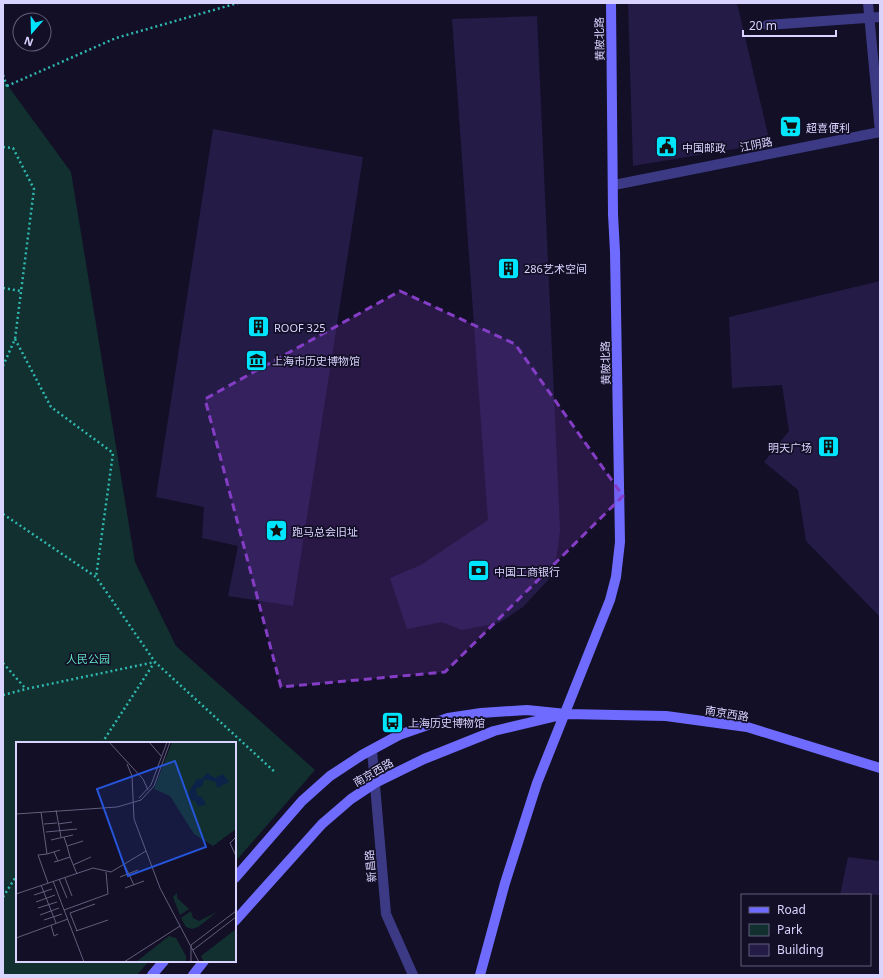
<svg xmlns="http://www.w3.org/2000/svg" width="883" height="978" viewBox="0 0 883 978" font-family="'Noto Sans','Noto Sans SC',sans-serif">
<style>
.green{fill:#12302f}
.building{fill:#241b47}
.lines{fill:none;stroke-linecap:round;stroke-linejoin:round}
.path{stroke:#2fb8b0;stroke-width:2.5;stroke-dasharray:2 3;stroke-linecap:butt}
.lane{stroke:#3d3a85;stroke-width:10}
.street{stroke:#3d3a85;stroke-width:10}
.secondary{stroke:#6f6bff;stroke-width:10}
.marked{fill:#843dc5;fill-opacity:0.2;stroke:#843dc5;stroke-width:3;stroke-dasharray:8 5;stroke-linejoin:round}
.labels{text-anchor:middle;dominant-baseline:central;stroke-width:3.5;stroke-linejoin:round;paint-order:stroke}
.street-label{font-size:11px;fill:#d9d4ff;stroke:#130f26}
.poi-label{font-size:11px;fill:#d9d4ff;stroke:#130f26;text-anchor:start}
.park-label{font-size:11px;fill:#5fe0c0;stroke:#130f26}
.inset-road{fill:none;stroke:#625e7d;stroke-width:1}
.view{fill:#2655da;fill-opacity:0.15;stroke:#2655da;stroke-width:2}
.inset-edge{fill:none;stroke:#d9d4ff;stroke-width:2}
</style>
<rect width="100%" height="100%" fill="#130f26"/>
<path class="green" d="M 3,79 L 71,172 L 135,562 L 176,646 L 315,770 L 235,862 L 235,743 L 17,743 L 17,961 L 149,961 L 137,975 L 3,975 Z"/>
<path class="building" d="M 628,3 L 737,3 L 770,143 L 633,166 Z
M 537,16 L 560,530 L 557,554 L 550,578 L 523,607 L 499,623 L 462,630 L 442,622 L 407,629 L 390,578 L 421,565 L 488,520 L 452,19 Z
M 213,129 L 363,157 L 293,606 L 228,596 L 238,546 L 202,538 L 204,507 L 156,497 Z
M 880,281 L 880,617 L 806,541 L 798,490 L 764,462 L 789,431 L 782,385 L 732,388 L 729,317 Z
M 848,857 L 880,861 L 880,895 L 840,895 Z"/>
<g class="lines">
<path class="path" d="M 3,75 L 8,89
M 7,86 L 116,38 L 238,3
M 3,147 L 13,148 L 34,189 L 15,339 L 3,366
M 3,288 L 21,291
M 15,339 L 51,407 L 113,453 L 96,577
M 3,514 L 96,577 L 155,662 L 276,773
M 3,663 L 26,689
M 3,695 L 26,689 L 155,662
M 102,743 L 154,663
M 3,897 L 17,875"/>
<path class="lane" d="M 868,3 L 880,132
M 767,25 L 880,17
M 372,750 L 386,914 L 413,975"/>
<path class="street" d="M 614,185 L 880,132"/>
<path class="secondary" d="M 235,878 L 302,801 L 330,776 L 362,755 L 399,735 L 448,718 L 481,713 L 527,710 L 566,714 L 666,716 L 747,727 L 880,768
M 235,921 L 322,824 L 351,799 L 375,783 L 424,759 L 494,731 L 557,716
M 152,975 L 164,961
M 193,975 L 204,961
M 480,975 L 505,883 L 537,783 L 610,600 L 616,577 L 620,542 L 615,252 L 613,214 L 611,3"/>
</g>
<path class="marked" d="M 400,291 L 515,344 L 623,496 L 445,672 L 281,687 L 205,399 Z"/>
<defs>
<symbol id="supermarket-square" viewBox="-11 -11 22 22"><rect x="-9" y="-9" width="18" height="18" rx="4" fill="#00e5ff" stroke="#130f26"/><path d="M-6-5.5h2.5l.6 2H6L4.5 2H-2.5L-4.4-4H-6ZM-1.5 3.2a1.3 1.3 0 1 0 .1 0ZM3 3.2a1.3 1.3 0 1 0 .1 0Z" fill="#111"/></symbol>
<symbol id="civic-square" viewBox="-11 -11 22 22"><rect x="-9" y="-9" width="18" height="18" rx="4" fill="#00e5ff" stroke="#130f26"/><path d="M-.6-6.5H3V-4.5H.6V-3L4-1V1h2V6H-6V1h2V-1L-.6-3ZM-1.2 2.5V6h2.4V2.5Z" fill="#111"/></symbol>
<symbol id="building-square" viewBox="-11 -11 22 22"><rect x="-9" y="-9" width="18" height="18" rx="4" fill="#00e5ff" stroke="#130f26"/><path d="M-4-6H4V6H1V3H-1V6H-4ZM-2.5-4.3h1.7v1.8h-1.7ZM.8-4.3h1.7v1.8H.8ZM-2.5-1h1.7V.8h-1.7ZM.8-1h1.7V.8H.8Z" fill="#111"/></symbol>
<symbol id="museum-square" viewBox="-11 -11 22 22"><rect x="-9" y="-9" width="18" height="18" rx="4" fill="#00e5ff" stroke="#130f26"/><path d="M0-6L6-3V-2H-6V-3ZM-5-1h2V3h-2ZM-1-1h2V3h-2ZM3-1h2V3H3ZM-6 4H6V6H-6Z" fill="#111"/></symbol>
<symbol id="sight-square" viewBox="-11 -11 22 22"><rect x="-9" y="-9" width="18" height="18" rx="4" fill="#00e5ff" stroke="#130f26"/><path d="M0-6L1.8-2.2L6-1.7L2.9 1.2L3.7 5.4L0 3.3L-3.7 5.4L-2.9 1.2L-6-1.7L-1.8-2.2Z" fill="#111"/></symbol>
<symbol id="bank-square" viewBox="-11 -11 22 22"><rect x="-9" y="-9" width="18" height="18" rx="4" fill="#00e5ff" stroke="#130f26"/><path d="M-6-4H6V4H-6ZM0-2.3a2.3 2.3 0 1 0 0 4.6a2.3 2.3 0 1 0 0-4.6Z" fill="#111"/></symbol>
<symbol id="bus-square" viewBox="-11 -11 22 22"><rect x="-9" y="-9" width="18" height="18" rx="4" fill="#00e5ff" stroke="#130f26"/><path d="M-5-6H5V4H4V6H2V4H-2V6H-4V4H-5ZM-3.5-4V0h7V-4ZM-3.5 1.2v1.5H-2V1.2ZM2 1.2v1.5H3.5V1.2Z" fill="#111"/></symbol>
</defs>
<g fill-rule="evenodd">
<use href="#supermarket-square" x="778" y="114" width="25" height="25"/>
<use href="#civic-square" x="654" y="134" width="25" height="25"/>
<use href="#building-square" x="496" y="256" width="25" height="25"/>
<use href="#building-square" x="246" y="314" width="25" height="25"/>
<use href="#museum-square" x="244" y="348" width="25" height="25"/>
<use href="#building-square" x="816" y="434" width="25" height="25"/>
<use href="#sight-square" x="264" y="518" width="25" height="25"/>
<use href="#bank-square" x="466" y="558" width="25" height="25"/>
<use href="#bus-square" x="380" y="710" width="25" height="25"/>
</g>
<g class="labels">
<g class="street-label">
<text transform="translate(599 39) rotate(-91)">黄陂北路</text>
<text transform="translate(756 144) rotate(-11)">江阴路</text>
<text transform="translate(605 363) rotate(-91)">黄陂北路</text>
<text transform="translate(727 713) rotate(9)">南京西路</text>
<text transform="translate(373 772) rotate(-30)">南京西路</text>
<text transform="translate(370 866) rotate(-95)">新昌路</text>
</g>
<g class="poi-label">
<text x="806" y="127">超喜便利</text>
<text x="682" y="147">中国邮政</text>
<text x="524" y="268">286艺术空间</text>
<text x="274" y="327">ROOF 325</text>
<text x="272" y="360">上海市历史博物馆</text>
<text x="812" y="447" text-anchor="end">明天广场</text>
<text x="292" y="531">跑马总会旧址</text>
<text x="494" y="571">中国工商银行</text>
<text x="408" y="722">上海历史博物馆</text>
</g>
<g class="park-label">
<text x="88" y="658">人民公园</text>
</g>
</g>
<g transform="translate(16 742)">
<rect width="220" height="220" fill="#130f26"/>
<path d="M 156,0 L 220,0 L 220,87 L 197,104 L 178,92 L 154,54 L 138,47 ZM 161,151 L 161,156 L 173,167 L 164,173 L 157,155 ZM 175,169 L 177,176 L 183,179 L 201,170 L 182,185 L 176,187 L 170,185 L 165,176 ZM 220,187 L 220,220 L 188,220 L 185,214 ZM 153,194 L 160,196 L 170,214 L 170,220 L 120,220 Z" fill="#12302f"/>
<path d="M 191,31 L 199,36 L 207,32 L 213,40 L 201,46 L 200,40 L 188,37 L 187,43 L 180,47 L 181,54 L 185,54 L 190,62 L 182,65 L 179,59 L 175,58 L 172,51 L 181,37 L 186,37 Z" fill="#0c2248"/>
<path class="inset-road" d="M 93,0 L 127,37 L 132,48M 133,0 L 145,14M 111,22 L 116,34 L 118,77 L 144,146 L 183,220M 123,56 L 135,43 L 151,0M 40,68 L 45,95M 25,70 L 31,112 L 22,113 L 32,141M 0,72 L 101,65 L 125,58 L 138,44 L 154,0M 28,82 L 41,81M 42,82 L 56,80M 30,90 L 61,87M 48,95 L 51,104 L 67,99M 220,95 L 214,101 L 220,114M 35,98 L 57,93M 38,110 L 42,119 L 38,120M 31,112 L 44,108M 54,115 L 61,132M 42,119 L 54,115 L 51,104M 108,122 L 118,143M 57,123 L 75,115M 104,135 L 122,128M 49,136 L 56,154M 43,137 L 51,156M 37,139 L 68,220M 25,143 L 40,181M 109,146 L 128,139M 0,152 L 77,126 L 95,130 L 130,109M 18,153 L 36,147M 20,160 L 39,153M 22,166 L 41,160M 48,168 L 92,152 L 90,130M 24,173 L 43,166M 28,178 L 46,172M 35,183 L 38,194 L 42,192M 60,189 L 92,178M 61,189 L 54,171 L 79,162M 0,196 L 52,177M 175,203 L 220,169M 175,203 L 175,220M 177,208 L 220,175M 108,220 L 164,184"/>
<path class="view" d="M 159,19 L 190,105 L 112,134 L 81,47 Z"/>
<rect width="220" height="220" class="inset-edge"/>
</g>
<rect width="883" height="978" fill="none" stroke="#d9d4ff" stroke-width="8"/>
<rect x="741" y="894" width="130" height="72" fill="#130f26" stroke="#625e7d"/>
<rect x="749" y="907" width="20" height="6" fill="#6f6bff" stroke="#625e7d"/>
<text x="777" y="914" font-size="12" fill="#d9d4ff">Road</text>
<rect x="749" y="924" width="20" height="12" fill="#12302f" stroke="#625e7d"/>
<text x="777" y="934" font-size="12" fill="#d9d4ff">Park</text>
<rect x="749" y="944" width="20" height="12" fill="#241b47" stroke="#625e7d"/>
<text x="777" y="954" font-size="12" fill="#d9d4ff">Building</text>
<g transform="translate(32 32) rotate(200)"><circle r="19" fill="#130f26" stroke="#625e7d"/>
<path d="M0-3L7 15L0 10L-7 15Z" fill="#00e5ff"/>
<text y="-6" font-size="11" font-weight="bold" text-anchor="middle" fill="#d9d4ff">N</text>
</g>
<path d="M743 30v6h93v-6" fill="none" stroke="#d9d4ff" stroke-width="2"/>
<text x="749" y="30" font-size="12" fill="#d9d4ff" stroke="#130f26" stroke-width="3" paint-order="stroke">20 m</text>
</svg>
